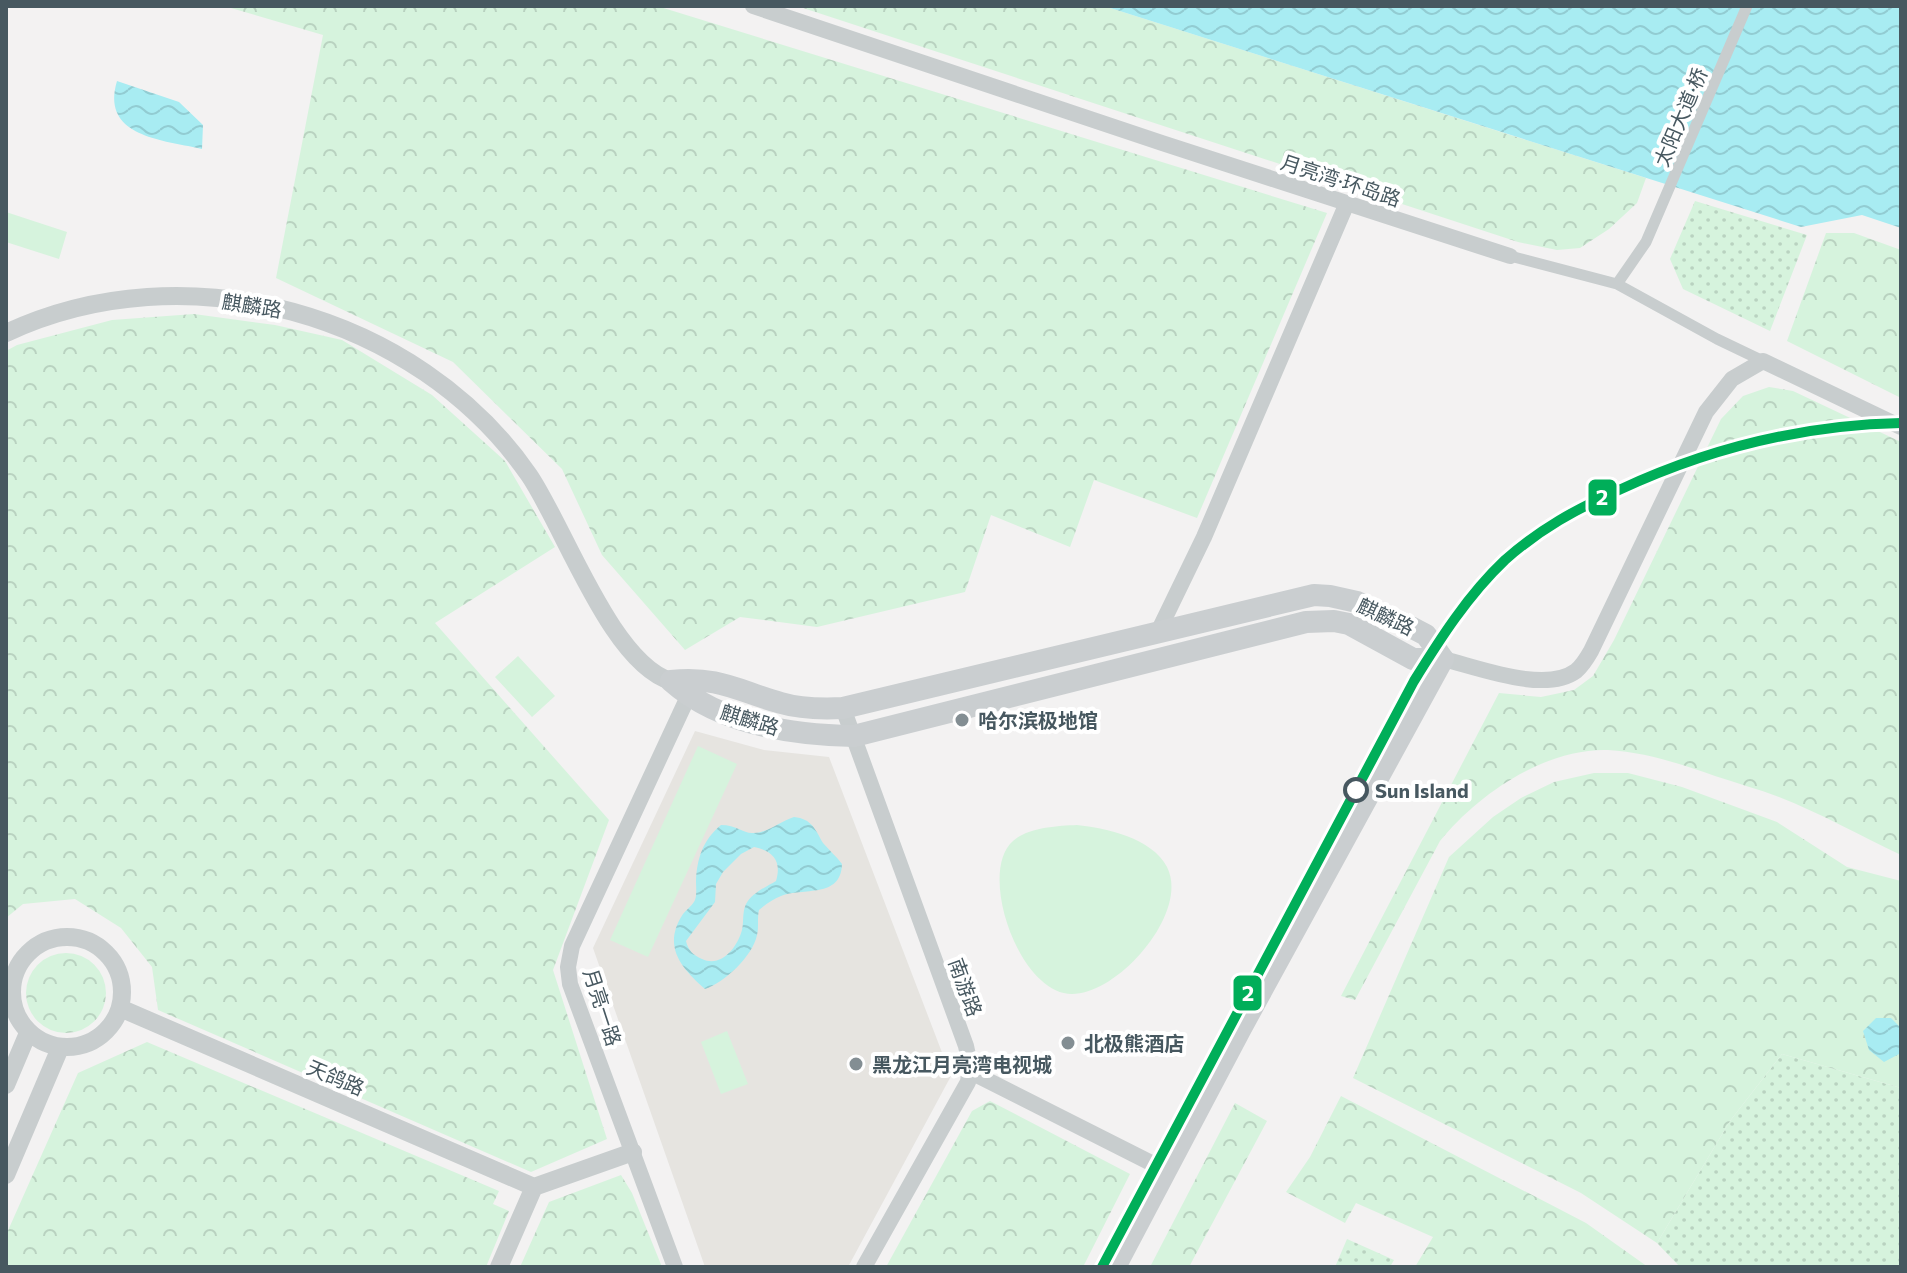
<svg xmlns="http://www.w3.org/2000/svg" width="1907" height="1273" viewBox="0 0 1907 1273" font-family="Commissioner,'Noto Sans SC',sans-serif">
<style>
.commercial{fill:#e6e4e0}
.grass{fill:url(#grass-dots)}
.forest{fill:url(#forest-crowns)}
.park{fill:#d6f3dd}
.water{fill:url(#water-waves);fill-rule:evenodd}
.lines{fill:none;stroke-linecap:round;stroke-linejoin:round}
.pedestrian{stroke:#c8cdce;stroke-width:11}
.minor{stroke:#c8cdce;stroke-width:16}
.tertiary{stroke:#c8cdce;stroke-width:18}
.secondary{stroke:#caced0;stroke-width:22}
.metro-1-casing{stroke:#fff;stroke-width:16}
.metro-1{stroke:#00ae59;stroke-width:10}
.poi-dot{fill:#838e93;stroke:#fff;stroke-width:3}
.stop-dot{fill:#fff;stroke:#475860;stroke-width:4}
.labels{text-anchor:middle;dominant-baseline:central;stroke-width:8;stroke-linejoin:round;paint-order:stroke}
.street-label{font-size:20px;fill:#475860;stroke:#fff}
.poi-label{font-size:20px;font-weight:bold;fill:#475860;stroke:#fff;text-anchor:start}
.stop-label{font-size:20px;font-weight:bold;fill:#475860;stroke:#fff;text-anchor:start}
.line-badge{stroke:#fff;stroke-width:3}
.badge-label{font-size:22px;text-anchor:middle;font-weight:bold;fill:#fff}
</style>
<defs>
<pattern id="grass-dots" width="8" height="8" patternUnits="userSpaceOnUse" patternTransform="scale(2)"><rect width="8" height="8" fill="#d6f3dd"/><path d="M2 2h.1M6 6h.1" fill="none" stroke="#b9d2c0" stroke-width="1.8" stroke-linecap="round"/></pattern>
<pattern id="forest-crowns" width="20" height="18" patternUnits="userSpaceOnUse" patternTransform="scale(2)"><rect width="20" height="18" fill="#d6f3dd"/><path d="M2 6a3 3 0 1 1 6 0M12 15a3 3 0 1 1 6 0" fill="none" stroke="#b9d2c0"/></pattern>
<pattern id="water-waves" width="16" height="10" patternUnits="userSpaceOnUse" patternTransform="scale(2)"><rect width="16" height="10" fill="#a8ecf2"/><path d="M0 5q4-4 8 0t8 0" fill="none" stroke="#92ccd2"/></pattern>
</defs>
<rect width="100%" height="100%" fill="#f3f2f2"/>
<path class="commercial" d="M 695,731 L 764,750 L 829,757 L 951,1076 L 848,1267 L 705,1267 L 593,948 Z"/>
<path class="grass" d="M 1695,201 L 1807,235 L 1770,331 L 1683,289 L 1670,259 Z
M 1782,1054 L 1901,1088 L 1901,1267 L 1680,1267 L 1657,1243 L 1730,1121 Z
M 1347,1239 L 1394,1260 L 1390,1267 L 1335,1267 Z"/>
<path class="forest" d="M 224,6 L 657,6 L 1327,213 L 1197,518 L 1094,480 L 1070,547 L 991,515 L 965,592 L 817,627 L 740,617 L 685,650 L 602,555 L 562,469 L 453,362 L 276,278 L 323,35 Z
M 797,6 L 1104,6 L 1646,178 L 1637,203 L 1609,229 L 1580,248 L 1557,250 L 1518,242 Z
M 1826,233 L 1854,233 L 1901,250 L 1901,398 L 1787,341 Z
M 194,314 L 275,325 L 342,340 L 432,395 L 505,461 L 555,547 L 435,623 L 609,820 L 553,970 L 607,1139 L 531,1172 L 158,1010 L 152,967 L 121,928 L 75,899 L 23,904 L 6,918 L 6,351 L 17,345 L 112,320 Z
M 1769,387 L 1793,391 L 1901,442 L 1901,855 C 1861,836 1820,813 1779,797 C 1758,789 1736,783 1715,776 C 1681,764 1645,752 1608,750 C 1545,748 1478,794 1440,841 L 1355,1000 L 1341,996 L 1499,693 L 1541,697 L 1574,690 L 1593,676 L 1614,640 L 1721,419 L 1743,396 Z
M 1594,773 L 1628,773 L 1682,787 L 1777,822 L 1847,867 L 1901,881 L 1901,1088 L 1782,1054 L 1730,1121 L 1657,1243 L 1581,1193 L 1353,1078 L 1449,857 L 1493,817 L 1521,798 L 1554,782 Z
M26 993a40 40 0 1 1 80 0a40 40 0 1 1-80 0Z
M 147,1042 L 499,1191 L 493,1204 L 509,1211 L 486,1267 L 6,1267 L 6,1235 L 78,1073 Z
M 1341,1096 L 1586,1223 L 1648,1267 L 1415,1267 L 1433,1237 L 1356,1203 L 1345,1223 L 1286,1192 L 1310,1157 Z
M 990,1101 L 1130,1174 L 1083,1267 L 886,1267 L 972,1111 Z
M 1235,1103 L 1267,1121 L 1189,1267 L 1150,1267 Z
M 621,1175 L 632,1193 L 662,1267 L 520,1267 L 549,1202 Z"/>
<path class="park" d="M 6,212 L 67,232 L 59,259 L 6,242 Z
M 518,656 L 555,696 L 532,717 L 495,677 Z
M 698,746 L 737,764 L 648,957 L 610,940 Z
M 1077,825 C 1106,828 1152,838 1167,867 C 1190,912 1119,994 1072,994 C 1019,994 977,872 1013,841 C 1029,827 1057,826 1077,825 Z
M 727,1031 L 748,1084 L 721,1094 L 701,1042 Z"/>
<path class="water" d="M 1104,6 L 1901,6 L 1901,228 L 1862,215 L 1801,227 Z
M 117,81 L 179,102 L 203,125 L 202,149 C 163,140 100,137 117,81 Z
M 794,817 C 812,819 815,829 823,843 C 829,850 836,856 842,864 C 841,899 803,887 781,896 C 773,899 766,904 759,910 C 757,918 759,927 757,935 C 753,956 724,983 705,989 C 681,968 662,946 683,914 C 687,909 693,905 695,900 C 697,895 696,886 696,881 C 697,858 703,840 721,825 C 736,825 743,833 752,833 C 767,834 780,821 794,817 ZM 754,847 C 773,851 782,861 776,881 C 766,887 752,893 746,904 C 742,913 744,921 742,930 C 737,948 721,968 702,959 C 693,955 688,950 686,941 L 715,902 L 716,884 L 723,872 L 741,854 Z
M 1876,1018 L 1891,1018 L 1901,1028 L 1901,1053 L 1884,1062 L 1869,1050 L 1863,1031 Z"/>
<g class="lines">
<path class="pedestrian" d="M 1510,256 L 1617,284 L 1717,339 L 1763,361
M 1617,284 L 1646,242 L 1747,6"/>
<path class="minor" d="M 753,6 L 1162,143 L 1510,256
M 1157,634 L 1204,537 L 1347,203
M 1443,659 C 1477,667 1545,694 1576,671 C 1582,666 1587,658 1591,651 L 1706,412 L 1732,379 L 1763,361 L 1901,427
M 843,708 L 966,1046 L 970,1065 L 968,1082 L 864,1267
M 969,1071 L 1165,1170
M 675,1267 L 570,984 L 568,967 L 572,946 L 693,686"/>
<path class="tertiary" d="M 6,333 C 185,249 417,313 529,475 C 564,526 611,663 671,681
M12 992a55 55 0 1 1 110 0a55 55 0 1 1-110 0Z
M 120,1008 L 534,1187
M 6,1085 L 28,1033
M 6,1175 L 60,1048
M 499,1267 L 534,1187 L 633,1152"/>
<path class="secondary" d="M 671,681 C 719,676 738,691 781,703 C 801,709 822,709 843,708 L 1314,595 L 1330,596 L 1357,602 L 1405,624 L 1426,635 L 1443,659
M 671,681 C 719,724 792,735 854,736 L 1306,622 L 1334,621 L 1349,624 L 1413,659 L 1443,659
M 1115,1267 L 1240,1030 L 1443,659"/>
<defs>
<path id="metro-1" d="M 1102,1267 L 1414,681 C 1440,639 1468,595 1505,560 C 1540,529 1576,509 1619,490 C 1709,448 1801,425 1901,423"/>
</defs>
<use href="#metro-1" class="metro-1-casing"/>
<use href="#metro-1" class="metro-1"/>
</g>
<g class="poi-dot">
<circle cx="962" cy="720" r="8"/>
<circle cx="1068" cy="1043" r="8"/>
<circle cx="856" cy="1064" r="8"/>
</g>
<circle class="stop-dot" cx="1356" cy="790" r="11"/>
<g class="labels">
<g class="street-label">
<text transform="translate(1680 117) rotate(-67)">太阳大道·桥</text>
<text transform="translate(1341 180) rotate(18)">月亮湾·环岛路</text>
<text transform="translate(252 305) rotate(9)">麒麟路</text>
<text transform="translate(1386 616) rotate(25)">麒麟路</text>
<text transform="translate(750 719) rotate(17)">麒麟路</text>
<text transform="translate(966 987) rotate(70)">南游路</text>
<text transform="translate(603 1007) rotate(72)">月亮一路</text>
<text transform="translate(336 1077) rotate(23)">天鸽路</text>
</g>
<g class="poi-label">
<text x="978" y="720">哈尔滨极地馆</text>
<text x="1084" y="1043">北极熊酒店</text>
<text x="872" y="1064">黑龙江月亮湾电视城</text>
</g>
<g class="stop-label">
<text x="1375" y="790">Sun Island</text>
</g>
</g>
<g class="line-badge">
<rect x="1587" y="478" width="31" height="39" rx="8" fill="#00ae59"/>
<rect x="1232" y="974" width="31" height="38" rx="8" fill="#00ae59"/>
</g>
<g class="badge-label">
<text x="1602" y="505">2</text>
<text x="1248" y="1001">2</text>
</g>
<rect width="1907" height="1273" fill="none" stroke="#475860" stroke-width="16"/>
</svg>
